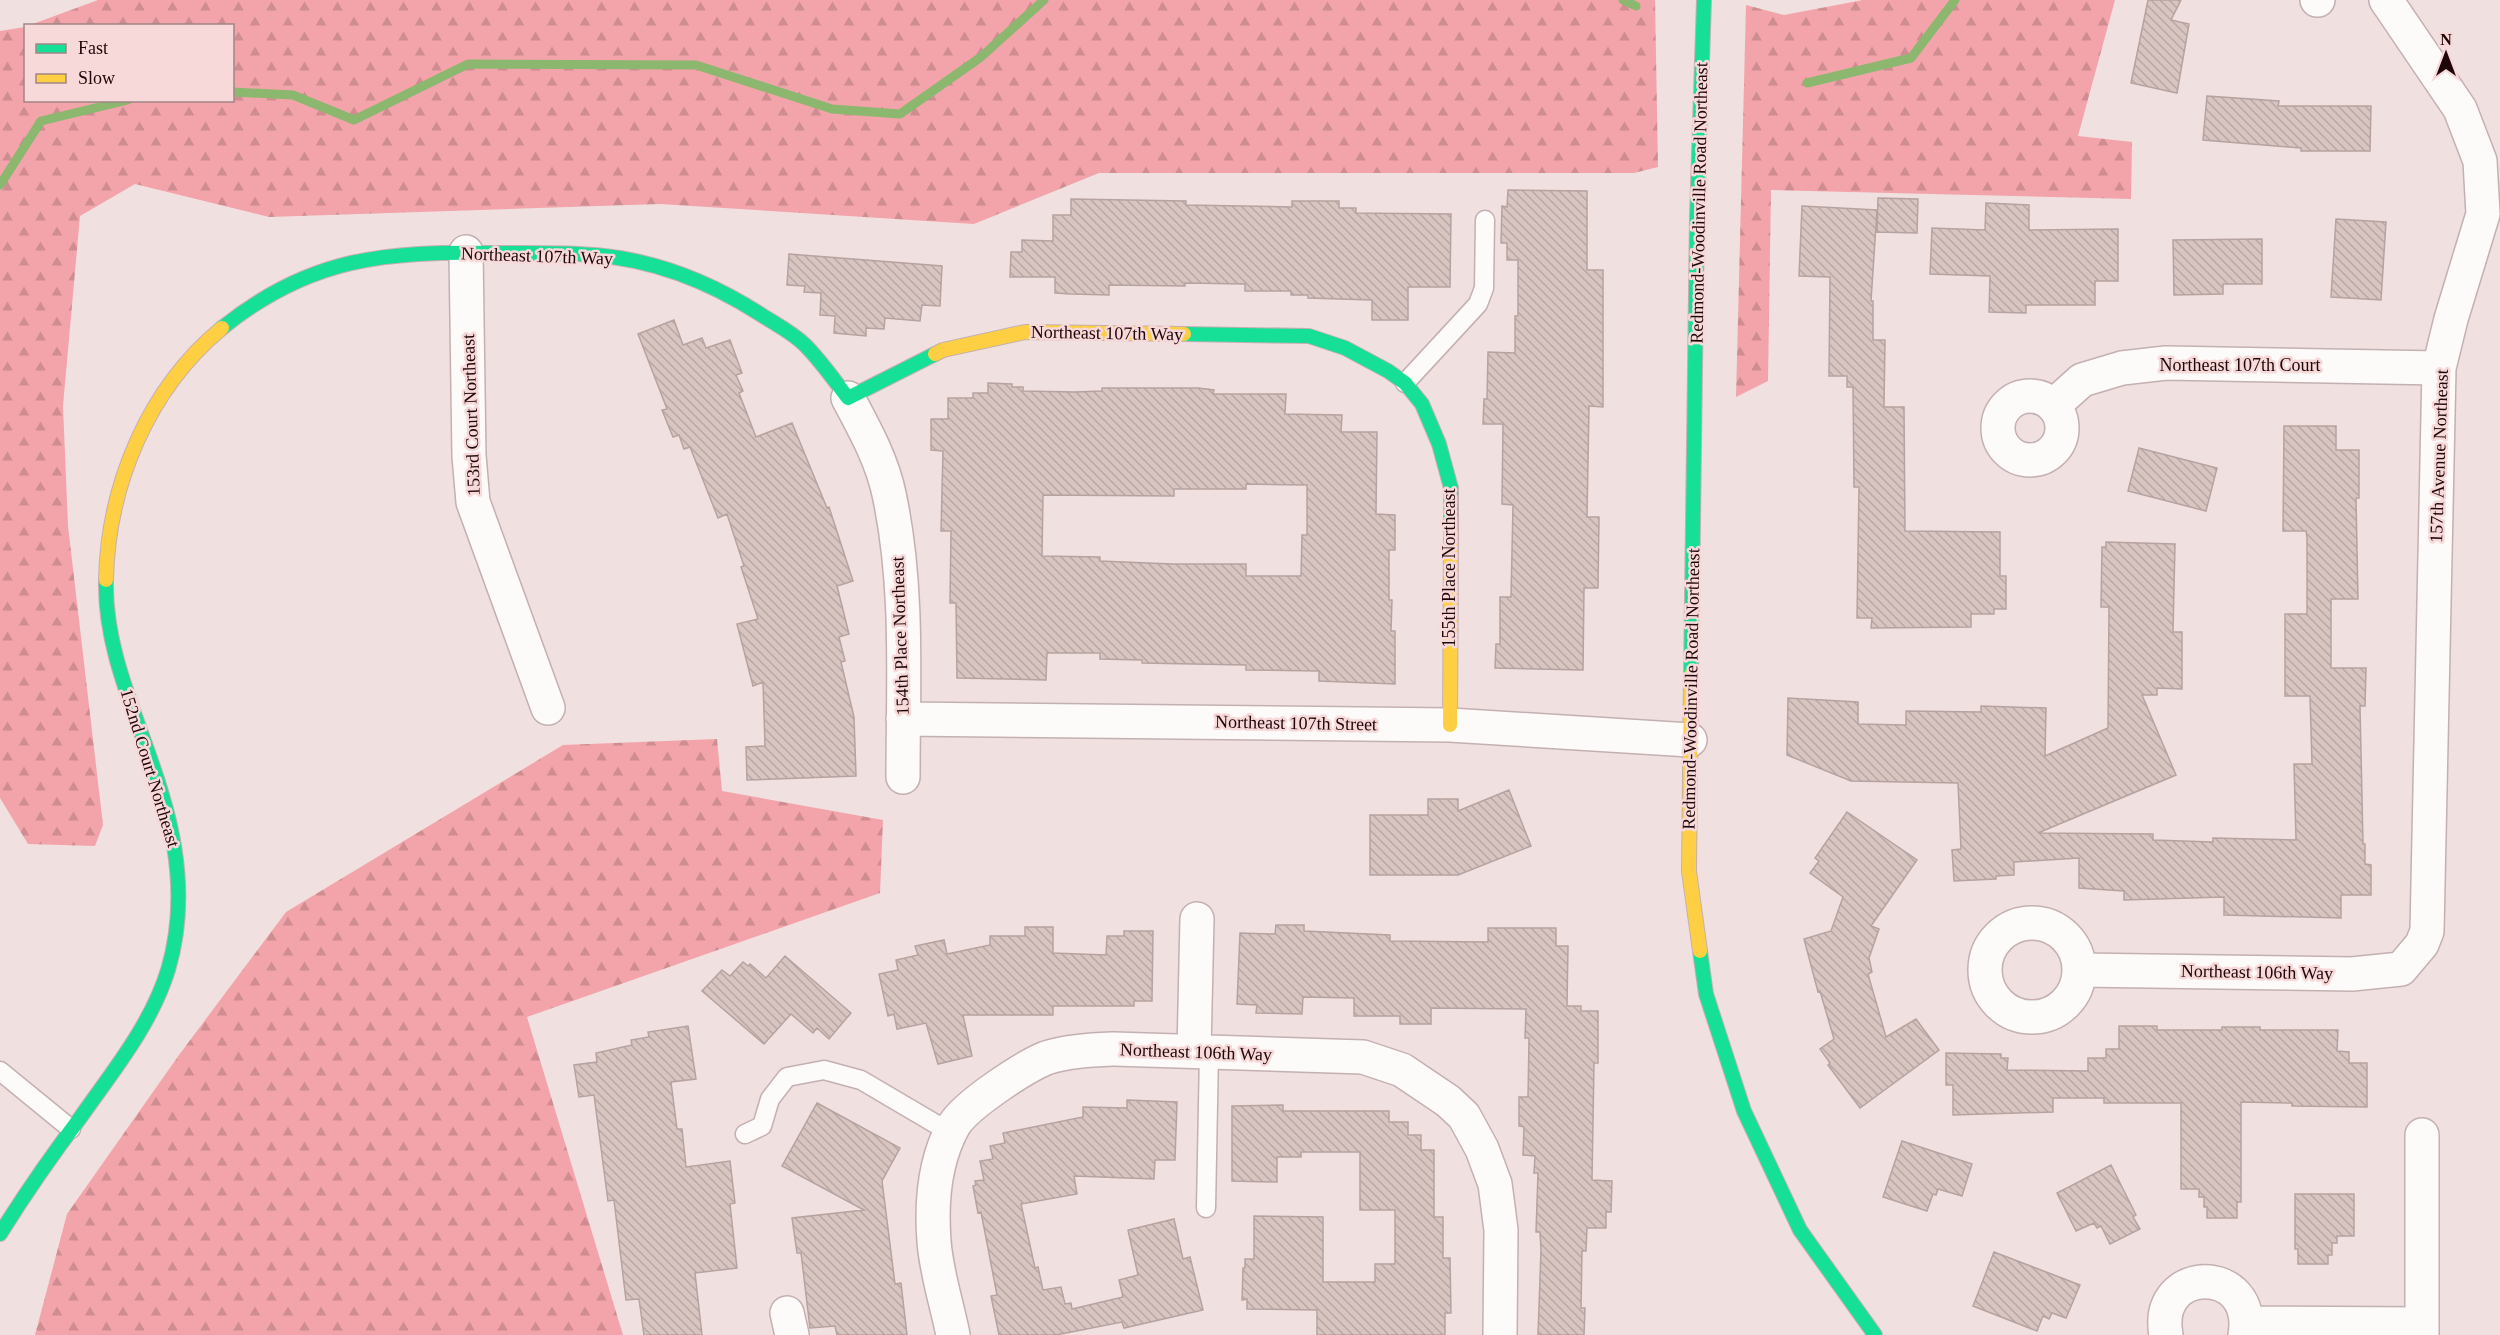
<svg xmlns="http://www.w3.org/2000/svg" width="2500" height="1335" viewBox="0 0 2500 1335" font-family="Georgia,serif">
<style>
.forest{fill:url(#forest-firs)}
.lines{fill:none;stroke-linecap:round;stroke-linejoin:round}
.stream{stroke:#8bb76f;stroke-width:9}
.building{fill:url(#building-back-hatch);stroke:#b6a29f;stroke-width:1.5;fill-rule:evenodd}
.lane-casing{stroke:#c4b0b0;stroke-width:21}
.street-casing{stroke:#c4b0b0;stroke-width:36}
.fast-casing{stroke:#c4b0b0;stroke-width:16}
.slow-casing{stroke:#c4b0b0;stroke-width:16}
.lane{stroke:#fdfafa;stroke-width:18}
.street{stroke:#fdfafa;stroke-width:33}
.fast{stroke:#16e098;stroke-width:14}
.slow{stroke:#ffcf43;stroke-width:14}
.labels{text-anchor:middle;dominant-baseline:central;stroke-width:5;stroke-linejoin:round;paint-order:stroke}
.street-label{font-size:18px;fill:#1f0709;stroke:#f8d9d9}
</style>
<defs>
<pattern id="forest-firs" width="22" height="20" patternUnits="userSpaceOnUse" patternTransform="scale(1.5)"><rect width="22" height="20" fill="#f2a4aa"/><path d="M5 1l3.5 6h-7zM16 11l3.5 6h-7z" fill="#cf8c91"/></pattern>
<pattern id="building-back-hatch" width="6" height="6" patternUnits="userSpaceOnUse" patternTransform="scale(1.5)"><rect width="6" height="6" fill="#d8c4c0"/><path d="M-1 5l2 2M0 0l6 6M5-1l2 2" fill="none" stroke="#b9a7a4"/></pattern>
</defs>
<rect width="100%" height="100%" fill="#f1e0e0"/>
<path class="forest" d="M 98,0 L 1655,0 L 1658,167 L 1634,173 L 1099,173 L 974,224 L 660,204 L 269,217 L 135,184 L 80,216 L 63,406 L 68,526 L 103,825 L 95,846 L 28,844 L 0,798 L 0,31 L 25,27 L 26,100 L 232,100 L 232,26 L 30,25 Z
M 1863,0 L 2115,0 L 2078,136 L 2132,142 L 2131,199 L 1771,190 L 1768,381 L 1736,397 L 1746,5 L 1784,15 Z
M 717,739 L 722,791 L 883,820 L 880,893 L 527,1017 L 623,1335 L 35,1335 L 67,1214 L 179,1055 L 286,912 L 563,745 Z"/>
<g class="lines">
<path class="stream" d="M 1623,0 L 1636,6
M 1807,83 L 1911,58 L 1955,0
M 232,92 L 293,95 L 354,120 L 468,64 L 696,65 L 832,109 L 900,114 L 981,57 L 1044,0
M 0,185 L 41,121 L 128,100"/>
</g>
<path class="building" d="M 2148,0 L 2181,0 L 2171,20 L 2189,24 L 2177,93 L 2131,83 Z
M 2207,96 L 2279,101 L 2278,106 L 2371,106 L 2370,151 L 2301,151 L 2301,148 L 2203,140 Z
M 1508,190 L 1587,191 L 1587,270 L 1603,270 L 1603,407 L 1589,406 L 1587,517 L 1599,517 L 1598,588 L 1584,588 L 1583,670 L 1495,668 L 1496,644 L 1500,644 L 1500,597 L 1511,597 L 1513,505 L 1502,504 L 1503,424 L 1483,424 L 1484,399 L 1487,399 L 1488,352 L 1515,353 L 1515,316 L 1518,316 L 1518,260 L 1507,260 L 1507,243 L 1501,243 L 1502,206 L 1507,207 Z
M 1878,198 L 1918,199 L 1917,233 L 1877,232 Z
M 1071,199 L 1186,201 L 1186,205 L 1292,207 L 1292,201 L 1339,201 L 1339,208 L 1356,208 L 1356,213 L 1451,214 L 1450,287 L 1408,287 L 1408,320 L 1372,320 L 1372,300 L 1308,298 L 1308,295 L 1291,295 L 1291,291 L 1245,291 L 1245,284 L 1185,283 L 1185,286 L 1109,285 L 1109,295 L 1071,294 L 1055,293 L 1055,277 L 1010,277 L 1011,252 L 1022,252 L 1022,240 L 1053,241 L 1053,215 L 1071,215 Z
M 1986,203 L 2029,205 L 2029,230 L 2118,229 L 2118,281 L 2095,281 L 2095,305 L 2026,305 L 2026,313 L 1989,312 L 1990,276 L 1930,274 L 1932,228 L 1985,230 Z
M 1802,206 L 1877,210 L 1871,301 L 1873,301 L 1873,340 L 1885,340 L 1884,407 L 1904,407 L 1905,531 L 2000,532 L 2000,576 L 2006,576 L 2006,609 L 1994,609 L 1994,614 L 1971,614 L 1971,627 L 1871,628 L 1872,618 L 1857,618 L 1859,487 L 1854,487 L 1853,387 L 1847,387 L 1847,376 L 1829,376 L 1830,277 L 1799,276 Z
M 2336,219 L 2386,222 L 2381,300 L 2331,297 Z
M 2262,239 L 2262,284 L 2223,284 L 2223,294 L 2174,295 L 2173,240 Z
M 789,254 L 942,266 L 940,306 L 922,305 L 920,321 L 885,318 L 884,329 L 866,328 L 866,336 L 834,333 L 835,316 L 820,315 L 821,293 L 804,292 L 805,286 L 787,285 Z
M 674,320 L 683,345 L 702,338 L 706,348 L 730,340 L 742,373 L 736,375 L 743,391 L 739,393 L 756,437 L 792,423 L 827,508 L 829,507 L 853,581 L 837,586 L 849,634 L 839,637 L 845,661 L 841,662 L 854,717 L 856,776 L 747,780 L 746,747 L 765,746 L 763,682 L 753,686 L 737,624 L 758,619 L 741,567 L 744,566 L 727,514 L 718,518 L 690,447 L 684,449 L 679,435 L 673,437 L 662,410 L 667,409 L 638,334 Z
M 988,383 L 1012,384 L 1012,387 L 1023,387 L 1023,391 L 1075,392 L 1102,391 L 1102,388 L 1198,388 L 1214,390 L 1213,394 L 1286,394 L 1285,414 L 1342,415 L 1341,432 L 1377,432 L 1376,514 L 1395,515 L 1395,550 L 1389,550 L 1389,600 L 1392,600 L 1391,631 L 1395,631 L 1395,684 L 1319,681 L 1319,671 L 1246,670 L 1246,665 L 1142,663 L 1142,660 L 1100,659 L 1100,653 L 1047,653 L 1046,680 L 957,678 L 956,603 L 950,603 L 951,531 L 941,531 L 943,451 L 931,450 L 931,419 L 948,419 L 948,398 L 973,398 L 973,393 L 988,393 ZM 1246,484 L 1307,485 L 1307,535 L 1302,535 L 1301,576 L 1246,576 L 1246,564 L 1172,564 L 1100,561 L 1100,557 L 1042,556 L 1043,495 L 1174,496 L 1174,489 L 1246,489 Z
M 2284,426 L 2336,426 L 2336,450 L 2359,450 L 2359,498 L 2356,498 L 2358,599 L 2331,599 L 2331,668 L 2366,668 L 2365,706 L 2360,706 L 2363,844 L 2365,844 L 2365,864 L 2371,865 L 2371,895 L 2341,895 L 2341,918 L 2224,915 L 2224,897 L 2124,900 L 2124,891 L 2079,888 L 2079,858 L 2014,862 L 2014,875 L 1996,876 L 1996,879 L 1954,881 L 1952,850 L 1961,849 L 1958,783 L 1851,781 L 1787,755 L 1788,698 L 1858,702 L 1858,724 L 1906,725 L 1906,711 L 1981,712 L 1981,706 L 2046,708 L 2045,756 L 2108,728 L 2109,607 L 2101,607 L 2102,547 L 2106,547 L 2106,542 L 2175,544 L 2173,632 L 2182,632 L 2182,689 L 2157,688 L 2157,695 L 2142,695 L 2176,775 L 2038,833 L 2153,834 L 2153,840 L 2213,842 L 2213,838 L 2296,840 L 2294,764 L 2312,764 L 2310,696 L 2285,696 L 2285,614 L 2307,614 L 2307,538 L 2306,531 L 2283,531 Z
M 2139,448 L 2217,468 L 2206,511 L 2128,491 Z
M 1509,790 L 1531,846 L 1458,875 L 1370,875 L 1370,815 L 1428,815 L 1428,799 L 1458,799 L 1458,811 Z
M 1847,812 L 1917,860 L 1871,926 L 1879,929 L 1869,958 L 1872,972 L 1868,974 L 1886,1037 L 1916,1019 L 1939,1050 L 1860,1108 L 1828,1065 L 1830,1063 L 1820,1049 L 1834,1039 L 1820,991 L 1818,992 L 1804,939 L 1831,931 L 1843,897 L 1810,873 L 1819,861 L 1815,858 Z
M 1276,925 L 1304,925 L 1304,931 L 1390,935 L 1390,941 L 1488,942 L 1488,928 L 1556,928 L 1556,946 L 1568,946 L 1567,1006 L 1581,1006 L 1581,1011 L 1598,1011 L 1598,1063 L 1594,1063 L 1592,1180 L 1612,1181 L 1611,1212 L 1606,1212 L 1606,1228 L 1587,1228 L 1586,1251 L 1582,1251 L 1581,1308 L 1585,1308 L 1584,1335 L 1538,1335 L 1541,1250 L 1540,1232 L 1536,1232 L 1538,1173 L 1534,1173 L 1535,1156 L 1523,1155 L 1524,1127 L 1519,1126 L 1519,1097 L 1528,1097 L 1529,1038 L 1525,1038 L 1526,1009 L 1431,1008 L 1431,1024 L 1400,1024 L 1400,1016 L 1354,1016 L 1354,998 L 1303,997 L 1302,1014 L 1256,1013 L 1257,1005 L 1237,1004 L 1240,933 L 1275,934 Z
M 1025,927 L 1053,927 L 1053,953 L 1106,955 L 1107,936 L 1124,936 L 1124,931 L 1153,931 L 1152,1001 L 1134,1001 L 1134,1006 L 1053,1006 L 1053,1015 L 963,1015 L 972,1056 L 938,1064 L 926,1023 L 897,1029 L 894,1014 L 888,1016 L 879,974 L 898,970 L 896,960 L 918,955 L 915,946 L 944,940 L 947,954 L 990,945 L 990,936 L 1025,936 Z
M 785,956 L 851,1013 L 829,1039 L 817,1028 L 813,1033 L 791,1014 L 764,1044 L 702,991 L 722,970 L 730,976 L 743,962 L 748,966 L 750,964 L 766,978 Z
M 688,1026 L 696,1079 L 671,1082 L 677,1129 L 682,1129 L 686,1167 L 730,1161 L 735,1203 L 730,1204 L 737,1268 L 695,1273 L 702,1335 L 644,1335 L 639,1299 L 626,1300 L 614,1200 L 608,1201 L 594,1095 L 579,1097 L 574,1065 L 597,1062 L 596,1053 L 632,1045 L 631,1040 L 649,1037 L 648,1032 Z
M 2119,1026 L 2157,1026 L 2157,1030 L 2222,1030 L 2222,1027 L 2260,1027 L 2260,1030 L 2338,1030 L 2337,1051 L 2349,1052 L 2349,1063 L 2367,1063 L 2367,1107 L 2292,1106 L 2292,1103 L 2241,1102 L 2241,1202 L 2237,1202 L 2237,1218 L 2207,1218 L 2207,1207 L 2204,1207 L 2204,1197 L 2199,1197 L 2199,1189 L 2181,1189 L 2181,1103 L 2104,1103 L 2104,1098 L 2053,1098 L 2053,1112 L 1953,1115 L 1953,1085 L 1946,1085 L 1946,1053 L 2001,1054 L 2001,1058 L 2008,1058 L 2007,1070 L 2088,1071 L 2088,1058 L 2106,1058 L 2106,1049 L 2119,1049 Z
M 1127,1100 L 1177,1102 L 1175,1160 L 1155,1160 L 1154,1179 L 1074,1176 L 1077,1194 L 1021,1204 L 1035,1268 L 1038,1267 L 1043,1290 L 1061,1287 L 1065,1304 L 1071,1303 L 1072,1309 L 1123,1297 L 1119,1280 L 1138,1275 L 1128,1230 L 1174,1219 L 1183,1259 L 1190,1257 L 1203,1310 L 1124,1328 L 1122,1322 L 1056,1335 L 999,1335 L 991,1296 L 997,1295 L 981,1212 L 978,1213 L 973,1186 L 976,1185 L 975,1181 L 984,1180 L 980,1161 L 993,1159 L 990,1146 L 1005,1143 L 1003,1133 L 1083,1117 L 1083,1107 L 1127,1108 Z
M 817,1103 L 900,1148 L 882,1181 L 895,1284 L 901,1283 L 907,1335 L 837,1335 L 835,1326 L 810,1328 L 801,1253 L 797,1253 L 792,1218 L 864,1210 L 782,1166 Z
M 1283,1105 L 1283,1111 L 1389,1111 L 1389,1122 L 1408,1122 L 1408,1135 L 1421,1135 L 1421,1150 L 1434,1150 L 1434,1217 L 1443,1217 L 1443,1258 L 1450,1258 L 1451,1313 L 1445,1313 L 1445,1335 L 1317,1335 L 1317,1310 L 1247,1309 L 1247,1299 L 1242,1300 L 1243,1268 L 1245,1268 L 1245,1259 L 1254,1259 L 1254,1216 L 1323,1217 L 1323,1282 L 1375,1282 L 1375,1264 L 1395,1264 L 1395,1210 L 1360,1210 L 1360,1152 L 1301,1152 L 1301,1157 L 1277,1157 L 1277,1182 L 1232,1181 L 1232,1106 Z
M 1902,1141 L 1972,1164 L 1962,1196 L 1938,1189 L 1936,1195 L 1933,1194 L 1927,1211 L 1883,1197 Z
M 2111,1165 L 2136,1215 L 2133,1217 L 2140,1229 L 2110,1244 L 2101,1226 L 2097,1228 L 2094,1223 L 2076,1231 L 2057,1193 Z
M 2295,1194 L 2354,1194 L 2354,1236 L 2337,1236 L 2337,1243 L 2332,1243 L 2332,1255 L 2328,1255 L 2328,1264 L 2298,1264 L 2298,1249 L 2295,1249 Z
M 1994,1252 L 2080,1285 L 2066,1318 L 2052,1313 L 2049,1319 L 2043,1316 L 2037,1331 L 1973,1306 Z"/>
<g class="lines">
<defs>
<path id="lane" d="M 1405,383 L 1478,304 L 1484,288 L 1485,220
M 0,1071 L 71,1129
M 745,1134 L 762,1126 L 770,1099 L 787,1077 L 824,1070 L 861,1080 L 951,1133
M 1206,1208 L 1209,1052"/>
<path id="street" d="M 2317,0 L 2318,0
M 466,252 L 469,456 L 473,502 L 548,708
M1998 428a32 32 0 1 1 64 0a32 32 0 1 1-64 0Z
M 848,398 C 864,428 882,460 889,494 C 909,586 903,683 903,777
M 2053,406 L 2082,380 L 2122,368 L 2166,363 L 2439,368
M 903,719 L 1450,725 L 1690,740
M1985 970a47 47 0 1 1 94 0a47 47 0 1 1-94 0Z
M 2080,970 L 2352,974 L 2401,969 L 2422,944 L 2427,931 L 2439,368 L 2451,319 L 2483,214 L 2480,161 L 2460,109 L 2386,0
M 1194,1051 L 1197,919
M 787,1313 L 792,1335
M 2247,1323 L 2422,1324
M 953,1335 C 947,1304 936,1272 934,1241 C 931,1202 935,1159 954,1125 C 966,1105 1024,1067 1046,1058 C 1067,1051 1092,1050 1114,1049 L 1363,1057 L 1402,1070 L 1448,1101 L 1464,1116 L 1482,1149 L 1495,1184 L 1501,1230 L 1500,1335
M 2166,1335 C 2153,1264 2257,1264 2245,1335
M 2422,1335 L 2422,1135"/>
<path id="fast" d="M 222,328 C 310,257 386,251 495,253 C 528,253 562,252 595,255 C 655,260 710,282 760,314 C 775,324 792,332 805,345 C 821,361 834,380 848,398 L 935,354
M 1184,334 L 1309,336 L 1345,348 L 1388,371 L 1405,383 L 1422,404 L 1439,444 L 1451,488 L 1451,531
M 1691,675 L 1697,216 L 1704,0
M 1700,951 L 1706,994 L 1744,1111 L 1800,1230 L 1875,1335
M 0,1234 C 25,1194 52,1155 80,1118 C 113,1071 151,1025 168,970 C 185,913 179,851 162,795 C 142,725 104,655 106,580"/>
<path id="slow" d="M 935,354 L 943,350 L 1025,332 L 1184,334
M 106,580 C 108,485 148,389 222,328
M 1691,675 L 1689,871 L 1700,951
M 1450,725 L 1451,531"/>
</defs>
<use href="#lane" class="lane-casing"/>
<use href="#street" class="street-casing"/>
<use href="#fast" class="fast-casing"/>
<use href="#slow" class="slow-casing"/>
<use href="#lane" class="lane"/>
<use href="#street" class="street"/>
<use href="#fast" class="fast"/>
<use href="#slow" class="slow"/>
</g>
<g class="labels">
<g class="street-label">
<text transform="translate(1699 203) rotate(-89)">Redmond-Woodinville Road Northeast</text>
<text transform="translate(537 256) rotate(2)">Northeast 107th Way</text>
<text transform="translate(1107 333) rotate(1)">Northeast 107th Way</text>
<text x="2240" y="365">Northeast 107th Court</text>
<text transform="translate(471 415) rotate(-92)">153rd Court Northeast</text>
<text transform="translate(2439 456) rotate(-88)">157th Avenue Northeast</text>
<text transform="translate(1449 568) rotate(-90)">155th Place Northeast</text>
<text transform="translate(900 636) rotate(-92)">154th Place Northeast</text>
<text transform="translate(1691 689) rotate(-89)">Redmond-Woodinville Road Northeast</text>
<text transform="translate(1296 723) rotate(1)">Northeast 107th Street</text>
<text transform="translate(150 768) rotate(73)">152nd Court Northeast</text>
<text transform="translate(2257 972) rotate(1)">Northeast 106th Way</text>
<text transform="translate(1196 1052) rotate(2)">Northeast 106th Way</text>
</g>
</g>
<rect x="24" y="24" width="210" height="78" fill="#f8d9d9" stroke="#a18586" stroke-width="1.5"/>
<rect x="36" y="44" width="30" height="9" fill="#16e098" stroke="#a18586" stroke-width="1.5"/>
<text x="78" y="54" font-size="18" fill="#1f0709">Fast</text>
<rect x="36" y="74" width="30" height="9" fill="#ffcf43" stroke="#a18586" stroke-width="1.5"/>
<text x="78" y="84" font-size="18" fill="#1f0709">Slow</text>
<g transform="translate(2446 54)" stroke="#f8d9d9" stroke-width="4.5" paint-order="stroke">
<path d="M0-4.5L10 22L0 15L-10 22Z" fill="#1f0709"/>
<text y="-9" font-size="16" font-weight="bold" text-anchor="middle" fill="#1f0709">N</text>
</g>
</svg>
